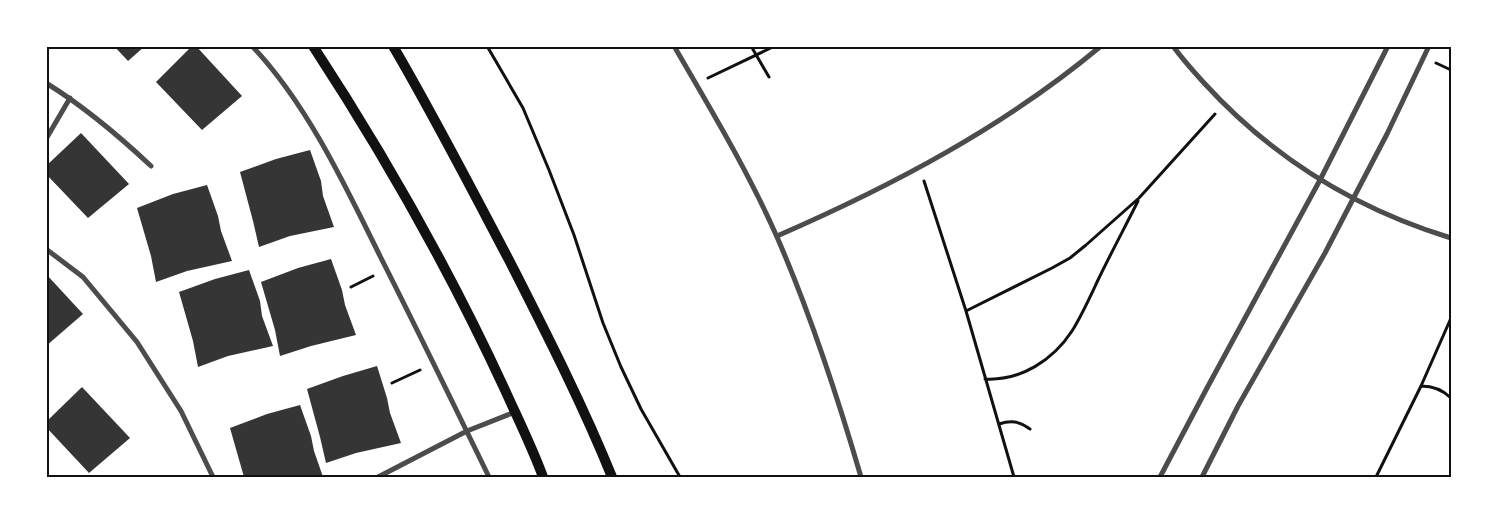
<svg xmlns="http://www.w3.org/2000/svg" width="1497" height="523" viewBox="0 0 1497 523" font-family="'Archivo Narrow',sans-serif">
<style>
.building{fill:#353535}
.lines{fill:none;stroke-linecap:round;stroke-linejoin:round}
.path{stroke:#111;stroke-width:3}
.minor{stroke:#4c4c4c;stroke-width:5}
.secondary{stroke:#111;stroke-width:10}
.neatline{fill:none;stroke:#111;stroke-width:2}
</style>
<rect width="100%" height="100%" fill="#fff"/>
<path class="building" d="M 114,46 L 145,46 L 128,61 Z
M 192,46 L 196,46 L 242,96 L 202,130 L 156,82 Z
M 81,133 L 129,184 L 88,218 L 46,174 L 46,166 Z
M 310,150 L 321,181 L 323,196 L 334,227 L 290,236 L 259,247 L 253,221 L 240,172 L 276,159 Z
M 207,185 L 218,216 L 221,231 L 232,261 L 187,271 L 156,282 L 151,256 L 137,208 L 173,194 Z
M 331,259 L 342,290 L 345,305 L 356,335 L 311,346 L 280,356 L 275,330 L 261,282 L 298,268 Z
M 249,270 L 260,301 L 262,316 L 273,346 L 228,356 L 198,367 L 193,341 L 179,292 L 215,279 Z
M 46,274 L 83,314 L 46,346 Z
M 377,366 L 387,398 L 390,413 L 401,443 L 356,453 L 326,463 L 320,437 L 307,389 L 343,376 Z
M 82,387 L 130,438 L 89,473 L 46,427 L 46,422 Z
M 300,405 L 311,436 L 314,451 L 323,477 L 244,477 L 230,428 L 267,414 Z"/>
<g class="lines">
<path class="path" d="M 487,46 L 523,108 L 549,170 L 574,235 L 603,323 L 621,367 L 641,409 L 680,477
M 751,46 L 769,77
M 1436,63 L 1451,70
M 708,78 L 775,46
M 924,181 L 966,311 L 1014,477
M 351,287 L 373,276
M 966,311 L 1052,268 L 1070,258 L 1086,245 L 1139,198 L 1215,114
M 985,379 C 1021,381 1053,360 1072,331 C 1082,315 1090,297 1098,280 C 1111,253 1125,227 1138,201
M 392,383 L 420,370
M 1421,386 C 1433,386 1442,389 1451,398
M 999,424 C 1011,420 1019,421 1030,429
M 1376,477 L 1421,386 L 1451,318"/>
<path class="minor" d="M 252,46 C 307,104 345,185 380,256 C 417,329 453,403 489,477
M 674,46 C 710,108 748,171 777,237 C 811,315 837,395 861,477
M 1173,46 C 1183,60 1194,72 1205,84 C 1272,157 1356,209 1451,238
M 46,83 C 85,107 118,135 151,166
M 46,139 L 70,98
M 777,236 C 892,186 1004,127 1101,46
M 46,249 L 83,277 L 137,342 L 181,411 L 213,477
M 378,477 L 467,431 L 515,412
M 1160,477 L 1207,388 L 1320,180 L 1388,46
M 1202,477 L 1238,406 L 1325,253 L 1353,199 L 1387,134 L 1429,46"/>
<path class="secondary" d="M 313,46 C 385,156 450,271 505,390 C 518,419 532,447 543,477
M 393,46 C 434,116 471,188 509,260 C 545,331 582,403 612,477"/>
</g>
<rect width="1497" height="523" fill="none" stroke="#ffffff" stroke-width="95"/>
<rect x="48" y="48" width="1402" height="428" class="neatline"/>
</svg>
